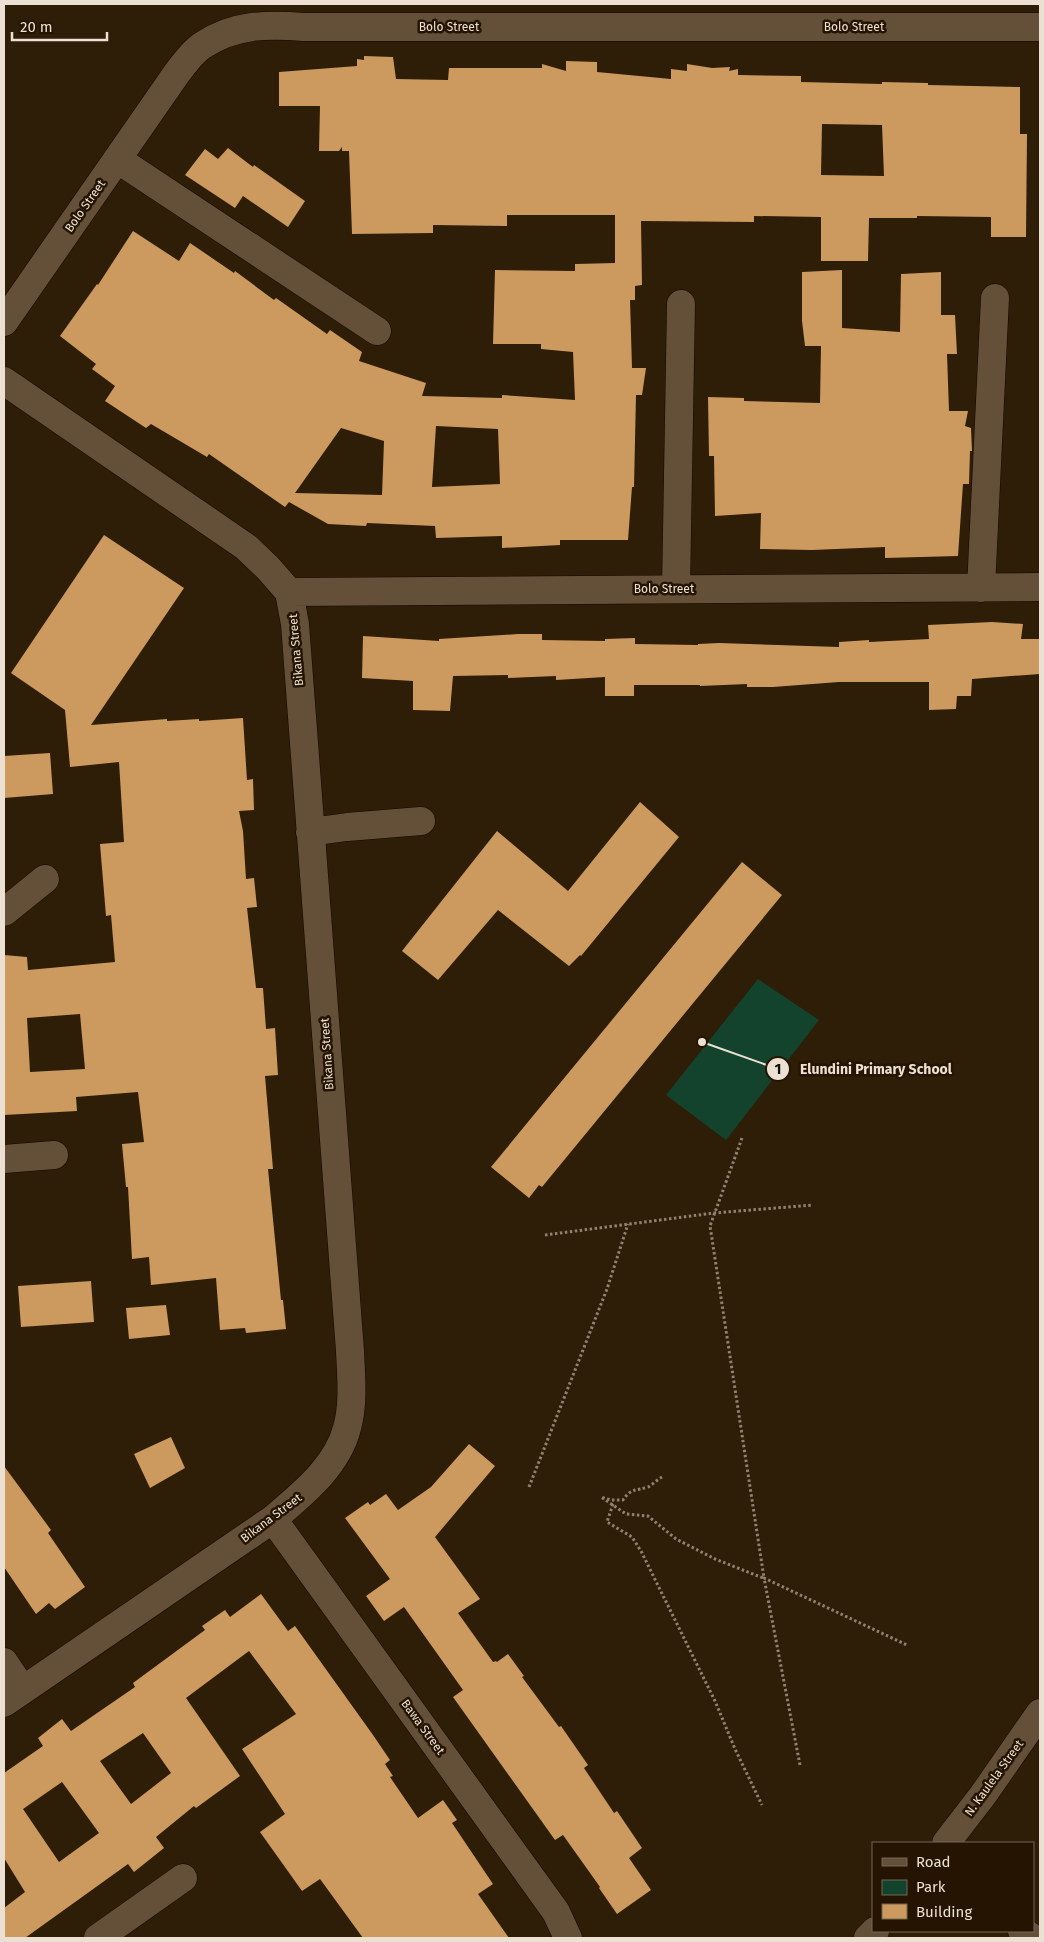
<svg xmlns="http://www.w3.org/2000/svg" width="1044" height="1942" viewBox="0 0 1044 1942" font-family="'Fira Sans',sans-serif">
<style>
.park{fill:#13432d}
.building{fill:#cc9a5e;fill-rule:evenodd}
.lines{fill:none;stroke-linecap:round;stroke-linejoin:round}
.minor-casing{stroke:#160700;stroke-width:29}
.path{stroke:#908271;stroke-width:3;stroke-dasharray:2.5 2.5;stroke-linecap:butt}
.minor{stroke:#645039;stroke-width:28}
.labels{text-anchor:middle;dominant-baseline:central;stroke-width:5;stroke-linejoin:round;paint-order:stroke}
.street-label{font-size:12px;fill:#ece0d3;stroke:#241401}
.leader{fill:none;stroke:#ece0d3;stroke-width:2}
.callout-dot{fill:#ece0d3;stroke:#241401;stroke-width:2}
.mark-label{font-size:15px;text-anchor:middle;font-weight:bold;fill:#111}
.callout-label{font-size:14px;text-anchor:middle;font-weight:bold;fill:#ece0d3;stroke:#241401;stroke-width:5;stroke-linejoin:round;paint-order:stroke}
</style>
<rect width="100%" height="100%" fill="#2e1d07"/>
<path class="park" d="M 758,979 L 819,1020 L 726,1140 L 666,1095 Z"/>
<path class="building" d="M 364,56 L 393,57 L 396,79 L 448,80 L 449,68 L 542,68 L 542,64 L 566,71 L 566,61 L 597,62 L 597,72 L 671,79 L 671,69 L 687,71 L 687,64 L 712,68 L 730,67 L 729,71 L 738,69 L 738,75 L 801,76 L 801,82 L 882,84 L 882,82 L 928,83 L 928,85 L 1020,87 L 1020,134 L 1027,134 L 1026,237 L 991,237 L 991,217 L 917,216 L 917,218 L 869,218 L 868,261 L 821,261 L 821,217 L 754,216 L 754,222 L 641,221 L 642,285 L 635,286 L 635,300 L 630,300 L 632,368 L 646,368 L 642,395 L 636,395 L 634,487 L 632,487 L 628,540 L 560,540 L 560,545 L 502,548 L 502,536 L 436,538 L 435,526 L 367,523 L 366,526 L 328,524 L 289,502 L 285,507 L 209,454 L 207,457 L 151,424 L 146,428 L 105,401 L 115,386 L 92,369 L 96,364 L 60,336 L 97,284 L 98,285 L 133,231 L 179,261 L 190,243 L 234,273 L 235,271 L 274,300 L 276,298 L 327,334 L 330,330 L 362,352 L 359,361 L 426,383 L 422,396 L 502,398 L 502,395 L 575,400 L 573,352 L 541,349 L 541,344 L 493,344 L 495,270 L 575,271 L 575,264 L 615,263 L 615,215 L 507,215 L 507,226 L 433,225 L 433,233 L 352,234 L 349,151 L 342,151 L 342,147 L 339,151 L 319,151 L 320,106 L 279,106 L 279,72 L 357,66 L 357,59 L 364,60 ZM 822,124 L 882,125 L 884,176 L 821,175 ZM 436,426 L 498,429 L 500,484 L 432,487 ZM 341,428 L 384,441 L 382,495 L 295,493 Z
M 228,148 L 253,167 L 254,165 L 305,201 L 288,227 L 243,196 L 235,208 L 185,175 L 205,149 L 218,159 Z
M 842,270 L 842,328 L 900,332 L 901,274 L 941,272 L 941,315 L 955,315 L 957,354 L 947,354 L 949,411 L 968,411 L 965,426 L 971,428 L 972,451 L 970,451 L 969,484 L 963,484 L 958,556 L 885,558 L 885,547 L 812,550 L 760,549 L 761,513 L 715,516 L 714,456 L 709,456 L 708,397 L 744,398 L 744,401 L 820,403 L 821,346 L 805,346 L 802,321 L 802,272 Z
M 104,535 L 184,588 L 91,725 L 167,719 L 167,721 L 199,719 L 199,721 L 243,718 L 247,780 L 253,779 L 254,810 L 239,811 L 243,831 L 246,879 L 254,878 L 257,907 L 247,908 L 256,988 L 263,988 L 266,1029 L 275,1028 L 278,1075 L 265,1076 L 273,1169 L 268,1169 L 281,1300 L 283,1300 L 286,1329 L 246,1333 L 245,1328 L 220,1330 L 216,1278 L 151,1285 L 149,1257 L 132,1259 L 128,1187 L 126,1187 L 122,1144 L 144,1142 L 138,1092 L 76,1097 L 77,1111 L 4,1115 L 4,955 L 27,957 L 28,970 L 115,962 L 111,915 L 106,916 L 100,844 L 124,842 L 119,762 L 70,767 L 65,710 L 11,673 ZM 80,1014 L 85,1069 L 30,1072 L 27,1018 Z
M 992,622 L 1023,624 L 1021,639 L 1040,639 L 1040,674 L 972,679 L 971,696 L 957,696 L 956,709 L 929,710 L 929,682 L 839,682 L 773,687 L 747,687 L 747,684 L 700,686 L 700,685 L 634,685 L 634,696 L 605,696 L 605,677 L 556,680 L 556,676 L 508,678 L 508,675 L 453,676 L 450,711 L 413,710 L 413,681 L 362,678 L 363,636 L 439,641 L 439,639 L 518,634 L 542,634 L 542,640 L 605,641 L 605,639 L 635,638 L 635,644 L 698,645 L 698,644 L 719,643 L 839,647 L 839,642 L 869,640 L 869,642 L 929,639 L 928,625 Z
M 50,753 L 53,794 L 4,798 L 4,756 Z
M 640,802 L 679,837 L 581,956 L 580,955 L 569,966 L 498,910 L 438,980 L 402,951 L 497,831 L 568,891 Z
M 742,862 L 782,895 L 542,1187 L 539,1185 L 529,1198 L 491,1167 Z
M 91,1281 L 94,1322 L 21,1327 L 18,1286 Z
M 166,1305 L 170,1335 L 129,1339 L 126,1308 Z
M 171,1437 L 185,1468 L 150,1488 L 134,1454 Z
M 469,1444 L 495,1466 L 435,1537 L 480,1599 L 458,1613 L 493,1662 L 496,1661 L 497,1662 L 508,1654 L 524,1676 L 522,1677 L 559,1727 L 561,1726 L 588,1765 L 584,1768 L 614,1813 L 617,1811 L 642,1848 L 629,1858 L 651,1890 L 617,1914 L 599,1888 L 600,1887 L 563,1835 L 555,1840 L 453,1697 L 463,1690 L 404,1607 L 384,1621 L 366,1596 L 390,1579 L 345,1518 L 368,1502 L 370,1505 L 386,1494 L 398,1510 L 431,1487 Z
M 4,1466 L 51,1530 L 48,1533 L 85,1587 L 55,1609 L 49,1603 L 36,1614 L 4,1567 Z
M 261,1594 L 288,1631 L 295,1626 L 373,1735 L 390,1760 L 385,1764 L 393,1776 L 390,1777 L 418,1818 L 443,1800 L 457,1820 L 452,1823 L 493,1884 L 478,1894 L 509,1938 L 363,1938 L 320,1879 L 302,1891 L 260,1832 L 285,1814 L 242,1749 L 296,1714 L 249,1651 L 186,1698 L 240,1776 L 196,1808 L 194,1806 L 156,1837 L 164,1848 L 134,1872 L 128,1864 L 25,1938 L 4,1938 L 4,1908 L 25,1892 L 4,1858 L 4,1773 L 43,1746 L 38,1738 L 62,1719 L 71,1731 L 135,1687 L 133,1683 L 205,1630 L 202,1626 L 225,1610 L 230,1617 ZM 143,1733 L 171,1773 L 131,1804 L 100,1761 ZM 62,1782 L 99,1833 L 59,1862 L 23,1809 Z"/>
<g class="lines">
<defs>
<path id="minor" d="M 117,159 L 377,331
M 4,322 L 177,73 C 184,64 193,51 203,45 C 235,24 268,24 304,27 L 1040,27
M 4,381 L 246,547 L 268,568 L 289,592 L 295,624 L 350,1351 C 351,1376 354,1403 347,1428 C 337,1467 302,1494 273,1519 L 4,1703
M 981,588 L 995,298
M 676,589 L 681,304
M 289,592 L 1040,587
M 310,832 L 347,827 L 421,821
M 4,912 L 45,879
M 4,1159 L 54,1155
M 273,1519 L 556,1912 L 568,1938
M 4,1662 L 22,1689
M 946,1843 L 983,1795 L 1040,1713
M 1022,1931 L 1033,1938
M 98,1938 L 183,1878
M 868,1938 L 875,1931"/>
</defs>
<use href="#minor" class="minor-casing"/>
<path class="path" d="M 742,1138 L 710,1226 L 764,1578
M 545,1235 L 714,1213 L 813,1205
M 662,1477 C 657,1480 652,1485 648,1487 C 636,1491 631,1488 623,1500 L 611,1500 L 601,1497 L 626,1514 L 648,1516 L 676,1539 L 715,1559 L 763,1578
M 529,1487 L 607,1289 L 628,1224
M 613,1504 L 607,1522 L 632,1537 L 641,1551 L 715,1701 L 735,1749 L 762,1805
M 800,1765 L 764,1578 L 907,1645"/>
<use href="#minor" class="minor"/>
</g>
<g class="labels">
<g class="street-label">
<text x="449" y="27">Bolo Street</text>
<text x="854" y="27">Bolo Street</text>
<text transform="translate(85 206) rotate(-55)">Bolo Street</text>
<text x="664" y="589">Bolo Street</text>
<text transform="translate(296 650) rotate(-95)">Bikana Street</text>
<text transform="translate(327 1054) rotate(-94)">Bikana Street</text>
<text transform="translate(271 1518) rotate(-37)">Bikana Street</text>
<text transform="translate(423 1727) rotate(54)">Bawa Street</text>
<text transform="translate(994 1778) rotate(-54)">N. Kaulela Street</text>
</g>
</g>
<path class="leader" d="M702 1042L778 1069"/>
<g class="callout-dot">
<circle cx="702" cy="1042" r="5"/>
<circle cx="778" cy="1069" r="12"/>
</g>
<g class="mark-label">
<text x="778" y="1074">1</text>
</g>
<g class="callout-label">
<text x="876" y="1074">Elundini Primary School</text>
</g>
<rect width="1044" height="1942" fill="none" stroke="#ece0d3" stroke-width="10"/>
<rect x="872" y="1842" width="162" height="90" fill="#241401" stroke="#746655"/>
<rect x="882" y="1858" width="25" height="8" fill="#645039" stroke="#746655"/>
<text x="916" y="1867" font-size="15" fill="#ece0d3">Road</text>
<rect x="882" y="1880" width="25" height="15" fill="#13432d" stroke="#746655"/>
<text x="916" y="1892" font-size="15" fill="#ece0d3">Park</text>
<rect x="882" y="1904" width="25" height="15" fill="#cc9a5e" stroke="#746655"/>
<text x="916" y="1917" font-size="15" fill="#ece0d3">Building</text>
<path d="M12 32v8h95v-8" fill="none" stroke="#ece0d3" stroke-width="2.5"/>
<text x="20" y="32" font-size="15" fill="#ece0d3" stroke="#241401" stroke-width="4" paint-order="stroke">20 m</text>
</svg>
